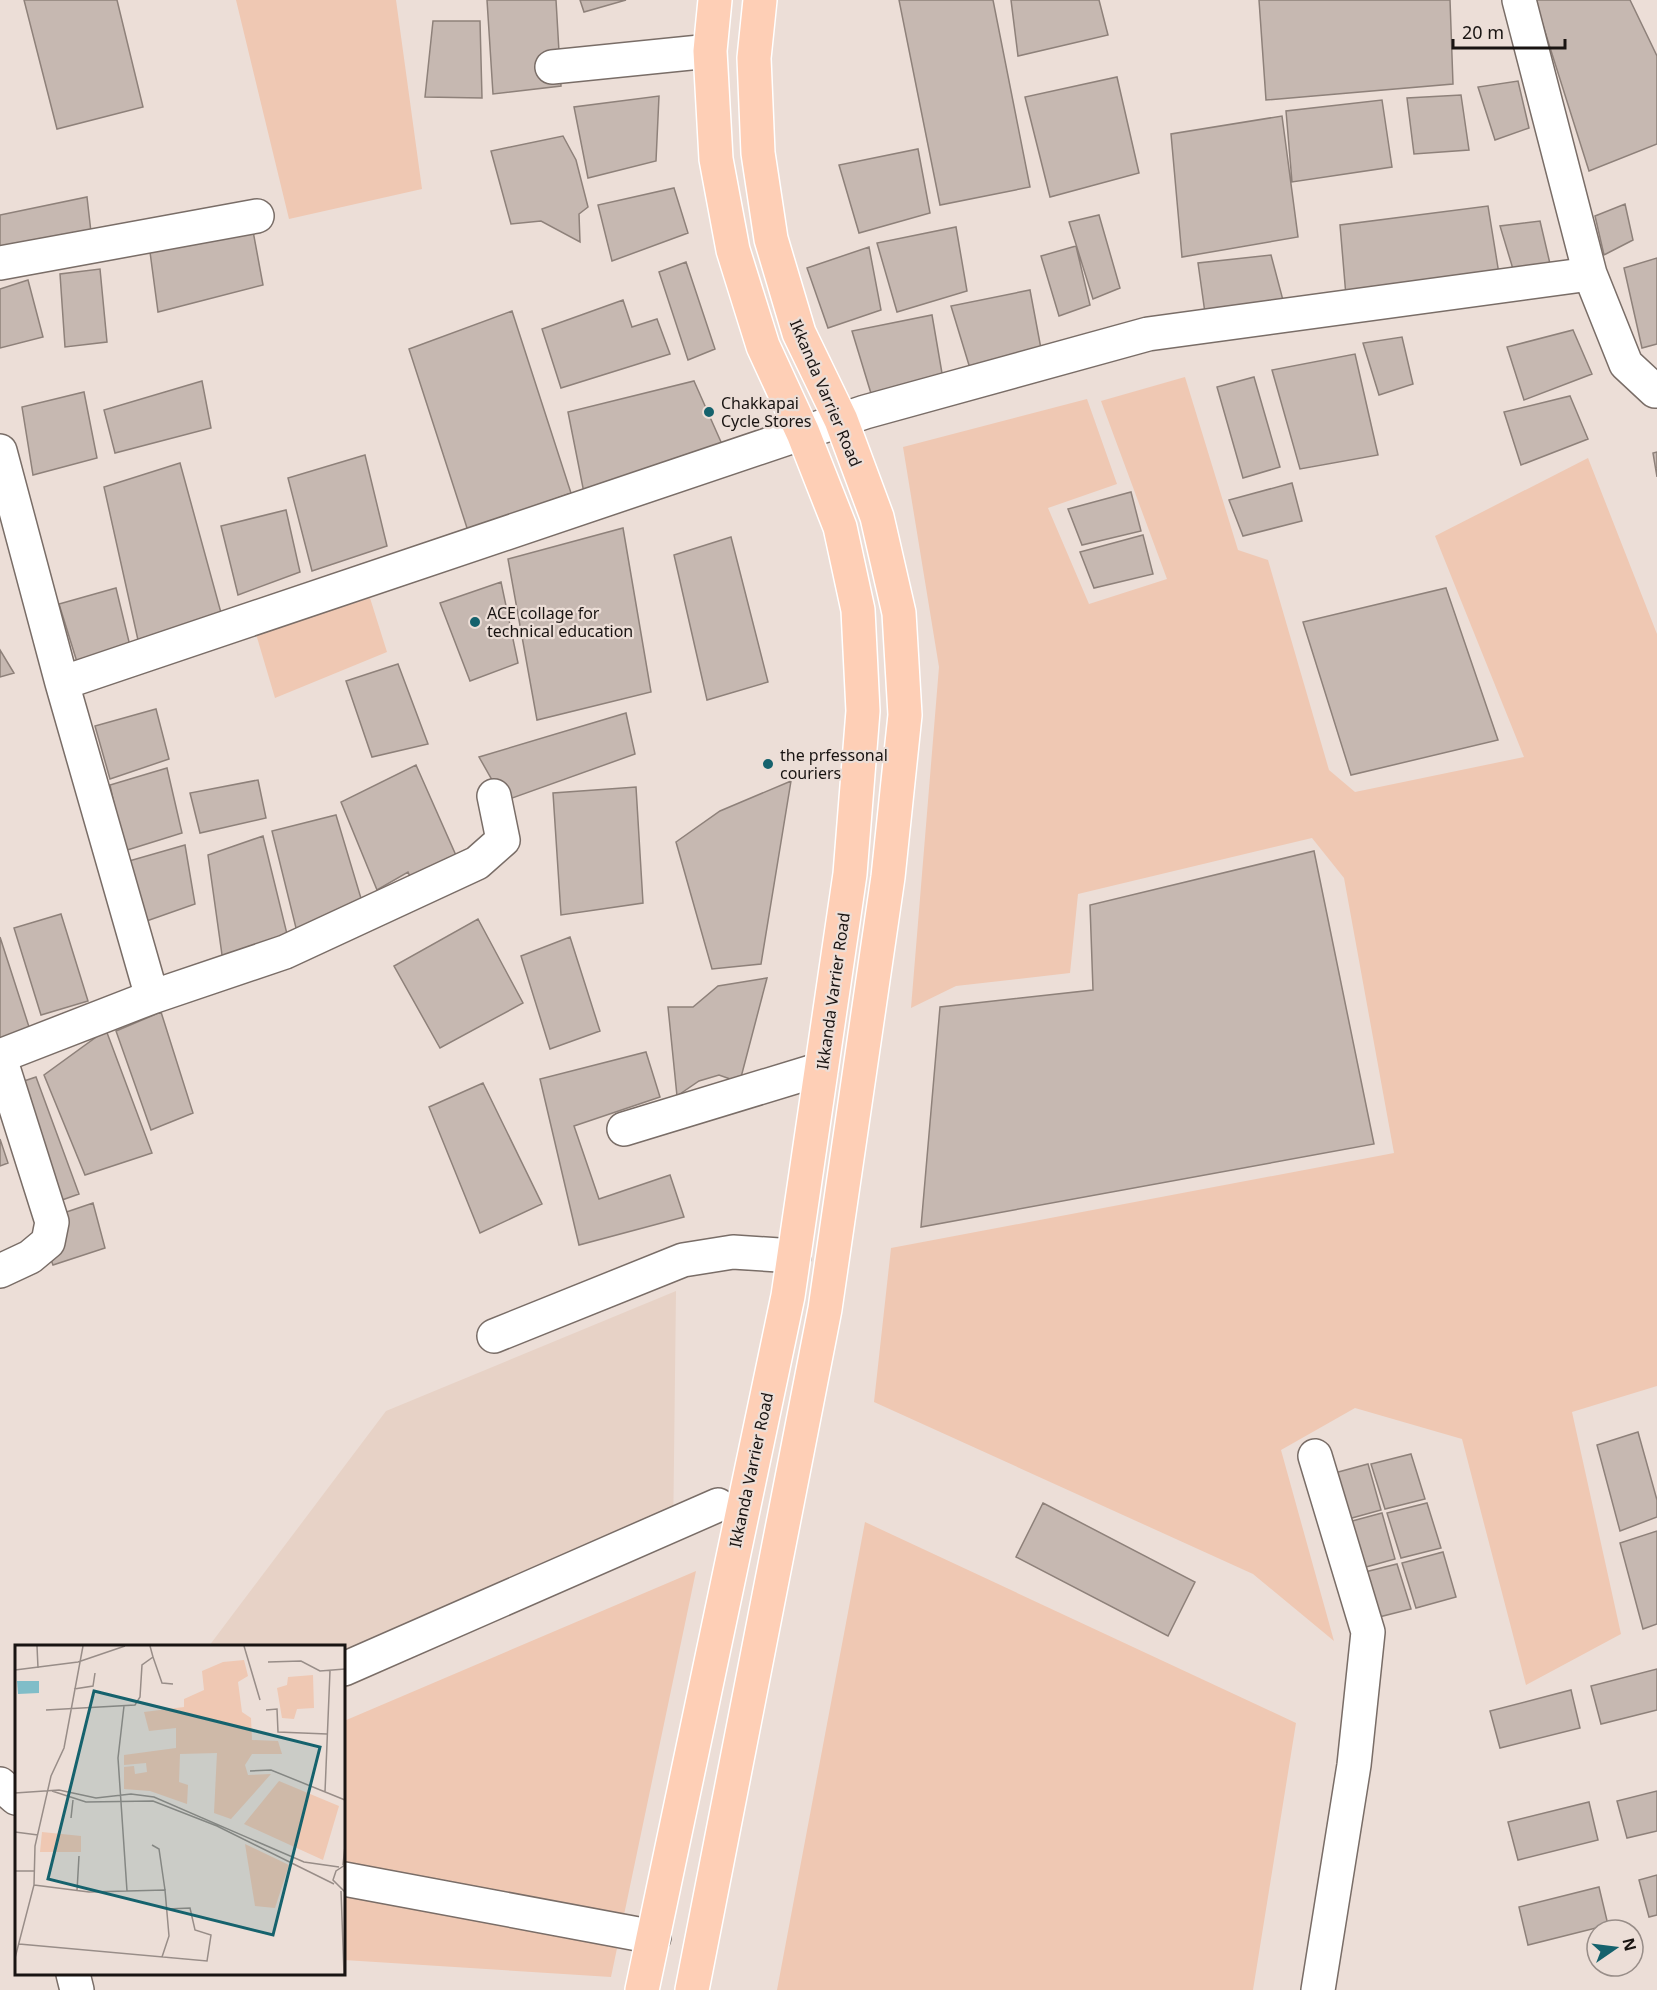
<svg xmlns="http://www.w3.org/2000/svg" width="1657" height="1990" viewBox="0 0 1657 1990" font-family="'Noto Sans',sans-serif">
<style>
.built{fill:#e7d2c6}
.green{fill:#efc8b3}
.building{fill:#c6b8b1;stroke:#8e817a;stroke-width:1.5}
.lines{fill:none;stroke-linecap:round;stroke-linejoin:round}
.minor-casing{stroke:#796d67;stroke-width:36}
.major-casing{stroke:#fff;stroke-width:36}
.minor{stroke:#fff;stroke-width:33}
.major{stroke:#fecfb6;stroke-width:33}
.poi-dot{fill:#15626d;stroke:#ecded7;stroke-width:2}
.labels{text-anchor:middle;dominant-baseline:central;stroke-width:4.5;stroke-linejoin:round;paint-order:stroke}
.street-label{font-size:16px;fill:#191412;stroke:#ecded7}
.poi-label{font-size:16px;fill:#191412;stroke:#ecded7;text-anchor:start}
.inset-road{fill:none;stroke:#988d88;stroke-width:1.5}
.view{fill:#15626d;fill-opacity:0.15;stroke:#15626d;stroke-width:3}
.inset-edge{fill:none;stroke:#191412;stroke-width:3}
</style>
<rect width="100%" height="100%" fill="#ecded7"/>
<path class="built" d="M 676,1291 L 673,1543 L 344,1689 L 344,1646 L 209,1646 L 386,1411 Z"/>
<path class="green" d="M 236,0 L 396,0 L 422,189 L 289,219 Z
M 1185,377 L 1238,550 L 1268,560 L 1329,770 L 1355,792 L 1524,757 L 1435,536 L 1588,458 L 1657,634 L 1657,1386 L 1572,1412 L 1621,1634 L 1526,1685 L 1462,1439 L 1355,1408 L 1281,1450 L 1334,1641 L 1253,1574 L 874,1402 L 891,1248 L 1394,1153 L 1344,878 L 1312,838 L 1078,894 L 1070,973 L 956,986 L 911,1008 L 939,667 L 903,447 L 1087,399 L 1117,484 L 1048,508 L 1089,604 L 1167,579 L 1101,401 Z
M 370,598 L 387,652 L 275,698 L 256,634 Z
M 865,1522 L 1296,1723 L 1253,1990 L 777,1990 Z
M 696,1571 L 611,1977 L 344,1960 L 344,1721 Z"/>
<path class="building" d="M 24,0 L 117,0 L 143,107 L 57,129 Z
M 487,0 L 556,0 L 561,86 L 493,94 Z
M 580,0 L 626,0 L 584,12 Z
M 899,0 L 993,0 L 1030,187 L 940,205 Z
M 1011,0 L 1099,0 L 1108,35 L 1018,56 Z
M 1259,0 L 1450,0 L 1453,84 L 1266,100 Z
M 1535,0 L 1630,0 L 1657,56 L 1657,144 L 1589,171 Z
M 433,21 L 480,21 L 482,98 L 425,97 Z
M 1117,77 L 1139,173 L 1050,197 L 1025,97 Z
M 1518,81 L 1529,128 L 1495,140 L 1478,87 Z
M 1461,95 L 1469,150 L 1414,154 L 1407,98 Z
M 659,96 L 656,161 L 588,178 L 574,107 Z
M 1382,100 L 1392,167 L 1292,182 L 1286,111 Z
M 1282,116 L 1298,237 L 1182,257 L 1171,134 Z
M 563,136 L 576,160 L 588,207 L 579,214 L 580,242 L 541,221 L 511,224 L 491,151 Z
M 918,149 L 930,213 L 859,233 L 839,165 Z
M 674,188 L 688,233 L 612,261 L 598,205 Z
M 87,197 L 92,241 L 0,262 L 0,215 Z
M 1625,204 L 1633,240 L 1604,255 L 1595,216 Z
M 1488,206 L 1499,274 L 1346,296 L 1340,225 Z
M 1099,215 L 1120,288 L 1093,299 L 1069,222 Z
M 1540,221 L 1551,268 L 1516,279 L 1500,226 Z
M 956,227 L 967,291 L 897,312 L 877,243 Z
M 253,231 L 263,285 L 158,312 L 150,252 Z
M 1076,246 L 1090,305 L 1059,316 L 1041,256 Z
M 869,247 L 881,310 L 828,328 L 807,268 Z
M 1271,255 L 1284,304 L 1205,313 L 1198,263 Z
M 1657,258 L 1657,344 L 1642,348 L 1624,268 Z
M 686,262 L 715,349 L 688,360 L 659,272 Z
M 100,269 L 107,342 L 65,347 L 60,274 Z
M 28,280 L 43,337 L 0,348 L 0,289 Z
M 1030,290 L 1042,354 L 972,375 L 951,306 Z
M 623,300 L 632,327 L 657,319 L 670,354 L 561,388 L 542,329 Z
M 512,311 L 571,493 L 468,531 L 409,349 Z
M 932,315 L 943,379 L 873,400 L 852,331 Z
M 1573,330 L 1592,374 L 1524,400 L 1507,347 Z
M 1402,337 L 1413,384 L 1379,395 L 1363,343 Z
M 1355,354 L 1378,455 L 1300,469 L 1272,370 Z
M 1254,377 L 1280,467 L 1243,478 L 1217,387 Z
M 202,381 L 211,428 L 115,453 L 104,410 Z
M 694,381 L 725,451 L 585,498 L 568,412 Z
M 84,392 L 97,458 L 33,475 L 22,407 Z
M 1570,396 L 1588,439 L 1521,465 L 1504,412 Z
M 1657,452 L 1657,477 L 1653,453 Z
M 365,455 L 387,546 L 312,571 L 288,478 Z
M 180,463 L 223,620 L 140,649 L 104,487 Z
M 1292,483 L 1302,521 L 1243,536 L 1229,500 Z
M 1131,492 L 1141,531 L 1082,545 L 1068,509 Z
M 286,510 L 300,572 L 238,595 L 221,526 Z
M 623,528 L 651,692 L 537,720 L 508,559 Z
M 1143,535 L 1153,574 L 1094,588 L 1080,552 Z
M 731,537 L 768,682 L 707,700 L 674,555 Z
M 501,582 L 518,663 L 470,681 L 440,603 Z
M 116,588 L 130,646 L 77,662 L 59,604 Z
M 1446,588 L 1498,740 L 1351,775 L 1303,622 Z
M 0,650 L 14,673 L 0,677 Z
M 398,664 L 428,744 L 372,757 L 346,681 Z
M 156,709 L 169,759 L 110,779 L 95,726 Z
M 626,713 L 635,754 L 504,801 L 479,757 Z
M 416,765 L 458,860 L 413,884 L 408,872 L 377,890 L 341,802 Z
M 167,768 L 182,833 L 124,851 L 110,785 Z
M 258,780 L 266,818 L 200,833 L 190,793 Z
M 791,781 L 761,964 L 712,969 L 676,842 L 720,811 Z
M 636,787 L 643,903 L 561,915 L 553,793 Z
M 336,815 L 363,905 L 297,932 L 272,831 Z
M 263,836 L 287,934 L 223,962 L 208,855 Z
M 185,845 L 195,904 L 141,923 L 129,861 Z
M 1314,851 L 1374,1144 L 921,1227 L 940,1007 L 1093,990 L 1090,905 Z
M 61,914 L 88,1001 L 41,1015 L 14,928 Z
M 478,919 L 523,1003 L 440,1048 L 394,966 Z
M 0,937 L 30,1030 L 0,1039 Z
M 570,937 L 600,1031 L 550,1049 L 521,956 Z
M 767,978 L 739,1085 L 733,1080 L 719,1075 L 699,1081 L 677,1096 L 668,1007 L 693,1007 L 718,986 Z
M 161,1012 L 193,1113 L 151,1130 L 116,1031 Z
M 106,1030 L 152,1153 L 85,1175 L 44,1075 Z
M 646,1052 L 660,1097 L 574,1126 L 599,1199 L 670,1175 L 684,1217 L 579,1245 L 540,1079 Z
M 36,1077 L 79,1194 L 62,1200 L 15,1084 Z
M 483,1083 L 542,1204 L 480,1233 L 429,1107 Z
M 0,1139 L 8,1163 L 0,1166 Z
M 93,1203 L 105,1248 L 53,1265 L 37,1222 Z
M 1638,1432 L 1657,1500 L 1657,1517 L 1620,1531 L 1597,1445 Z
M 1411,1454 L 1425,1499 L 1385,1509 L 1371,1464 Z
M 1368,1464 L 1381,1510 L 1341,1521 L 1327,1475 Z
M 1043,1503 L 1195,1582 L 1168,1636 L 1016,1557 Z
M 1427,1503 L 1441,1548 L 1401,1558 L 1387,1513 Z
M 1382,1513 L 1395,1559 L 1355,1570 L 1341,1524 Z
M 1657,1531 L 1657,1624 L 1643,1629 L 1620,1543 Z
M 1443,1552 L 1456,1597 L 1416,1608 L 1402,1563 Z
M 1397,1564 L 1411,1609 L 1371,1619 L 1357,1574 Z
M 1657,1669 L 1657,1710 L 1601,1724 L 1591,1686 Z
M 1571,1690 L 1580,1728 L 1500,1748 L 1490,1711 Z
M 1657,1791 L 1657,1831 L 1627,1838 L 1617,1801 Z
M 1589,1802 L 1598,1840 L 1518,1860 L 1508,1822 Z
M 1657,1875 L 1657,1915 L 1649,1917 L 1639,1880 Z
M 1599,1887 L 1608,1925 L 1528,1945 L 1519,1907 Z"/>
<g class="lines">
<defs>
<path id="minor" d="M 1519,0 L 1590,274 L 1626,364 L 1655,391 L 1657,391
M 552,67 L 710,51
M 0,263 L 257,216
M 0,451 L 62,683 L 152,997 L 0,1056
M 62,683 L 865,412 L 1148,334 L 1590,274
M 152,997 L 285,952 L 477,863 L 503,840 L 494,796
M 0,1058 L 52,1222 L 48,1242 L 30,1257 L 0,1271
M 624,1129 L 821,1069
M 494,1336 L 683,1260 L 733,1252 L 794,1256
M 1315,1456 L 1368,1632 L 1354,1765 L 1318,1990
M 344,1669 L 718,1505
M 0,1784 L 16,1798
M 344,1879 L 654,1937
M 73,1974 L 77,1990"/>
<path id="major" d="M 642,1990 L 788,1296 L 850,874 L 863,711 L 858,610 L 840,527 L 803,433 L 763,346 L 733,250 L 716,159 L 710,51 L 715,0
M 692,1990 L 825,1309 L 888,877 L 905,715 L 899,613 L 877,517 L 841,420 L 799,333 L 771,239 L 758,153 L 754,58 L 760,0"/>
</defs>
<use href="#minor" class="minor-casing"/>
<use href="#major" class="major-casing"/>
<use href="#minor" class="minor"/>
<use href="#major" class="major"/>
</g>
<g class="poi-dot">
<circle cx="709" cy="412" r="6"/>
<circle cx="475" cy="622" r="6"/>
<circle cx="768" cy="764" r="6"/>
</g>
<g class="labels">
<g class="street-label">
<text transform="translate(826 393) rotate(67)">Ikkanda Varrier Road</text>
<text transform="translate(833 991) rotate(-82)">Ikkanda Varrier Road</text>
<text transform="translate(751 1470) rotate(-78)">Ikkanda Varrier Road</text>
</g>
<g class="poi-label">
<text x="721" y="403">Chakkapai<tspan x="721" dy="18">Cycle Stores</tspan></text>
<text x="487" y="613">ACE collage for<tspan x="487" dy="18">technical education</tspan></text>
<text x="780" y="755">the prfessonal<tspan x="780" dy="18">couriers</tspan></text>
</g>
</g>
<g transform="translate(15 1645)">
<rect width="330" height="330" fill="#ecded7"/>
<path d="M 229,15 L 233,31 L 223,37 L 227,67 L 236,73 L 237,95 L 263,96 L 267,109 L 237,109 L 230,120 L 233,130 L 256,129 L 216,174 L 199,168 L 202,108 L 165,109 L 164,137 L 173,140 L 172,159 L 135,146 L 109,144 L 109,122 L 119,121 L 120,129 L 132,127 L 131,118 L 109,120 L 109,110 L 161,103 L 161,83 L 134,86 L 129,67 L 169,62 L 169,54 L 189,45 L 187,26 L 208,17 ZM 298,30 L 299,63 L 282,64 L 279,74 L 267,73 L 262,43 L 272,40 L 273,32 ZM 264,136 L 324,161 L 308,215 L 229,179 ZM 27,187 L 66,191 L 66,207 L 25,207 ZM 230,199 L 274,220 L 260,263 L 240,261 Z" fill="#efc8b3"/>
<path d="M 2,36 L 24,36 L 24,48 L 3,49 Z" fill="#80bdc8"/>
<path class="inset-road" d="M 22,1 L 23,23M 229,1 L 245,55M 138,12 L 147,38 L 158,39M 63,17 L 110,1M 253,17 L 286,16 L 305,26 L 330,24M 0,25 L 63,17M 59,44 L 78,41 L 80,28M 109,61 L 103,113 L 112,246M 31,65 L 120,60 L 125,52 L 127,20 L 138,12 L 135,1M 251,65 L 262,64 L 263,87 L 312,89M 235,126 L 256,125 L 330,155M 37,146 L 71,157 L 138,156 L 202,181 L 319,239M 310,147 L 315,26M 0,148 L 44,145 L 81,153 L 116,149 L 139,152 L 289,217 L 324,222M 56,173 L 58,155M 0,187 L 23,190M 137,200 L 144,204 L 150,245M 328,220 L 330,201M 330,220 L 321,226 L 318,235 L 330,247M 0,226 L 19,226M 19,240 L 74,247 L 150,245 L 154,291 L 147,312M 62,246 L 64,211M 326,246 L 329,329M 4,299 L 192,316 L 196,290 L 180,285 L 175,263 L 152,264M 0,313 L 19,240 L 20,201 L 36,131 L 49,103 L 68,1"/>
<path class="view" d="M 79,46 L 305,102 L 258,290 L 33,234 Z"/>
<rect width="330" height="330" class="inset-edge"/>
</g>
<g transform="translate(1615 1948) rotate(76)"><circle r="28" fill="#ecded7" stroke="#988d88" stroke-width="1.5"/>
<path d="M0-4.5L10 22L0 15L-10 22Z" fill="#15626d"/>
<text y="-9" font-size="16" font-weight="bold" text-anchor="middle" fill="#191412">N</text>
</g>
<path d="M1453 39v9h112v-9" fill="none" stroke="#191412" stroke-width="3"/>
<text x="1462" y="39" font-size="18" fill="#191412" stroke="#ecded7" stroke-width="4.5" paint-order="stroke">20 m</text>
</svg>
